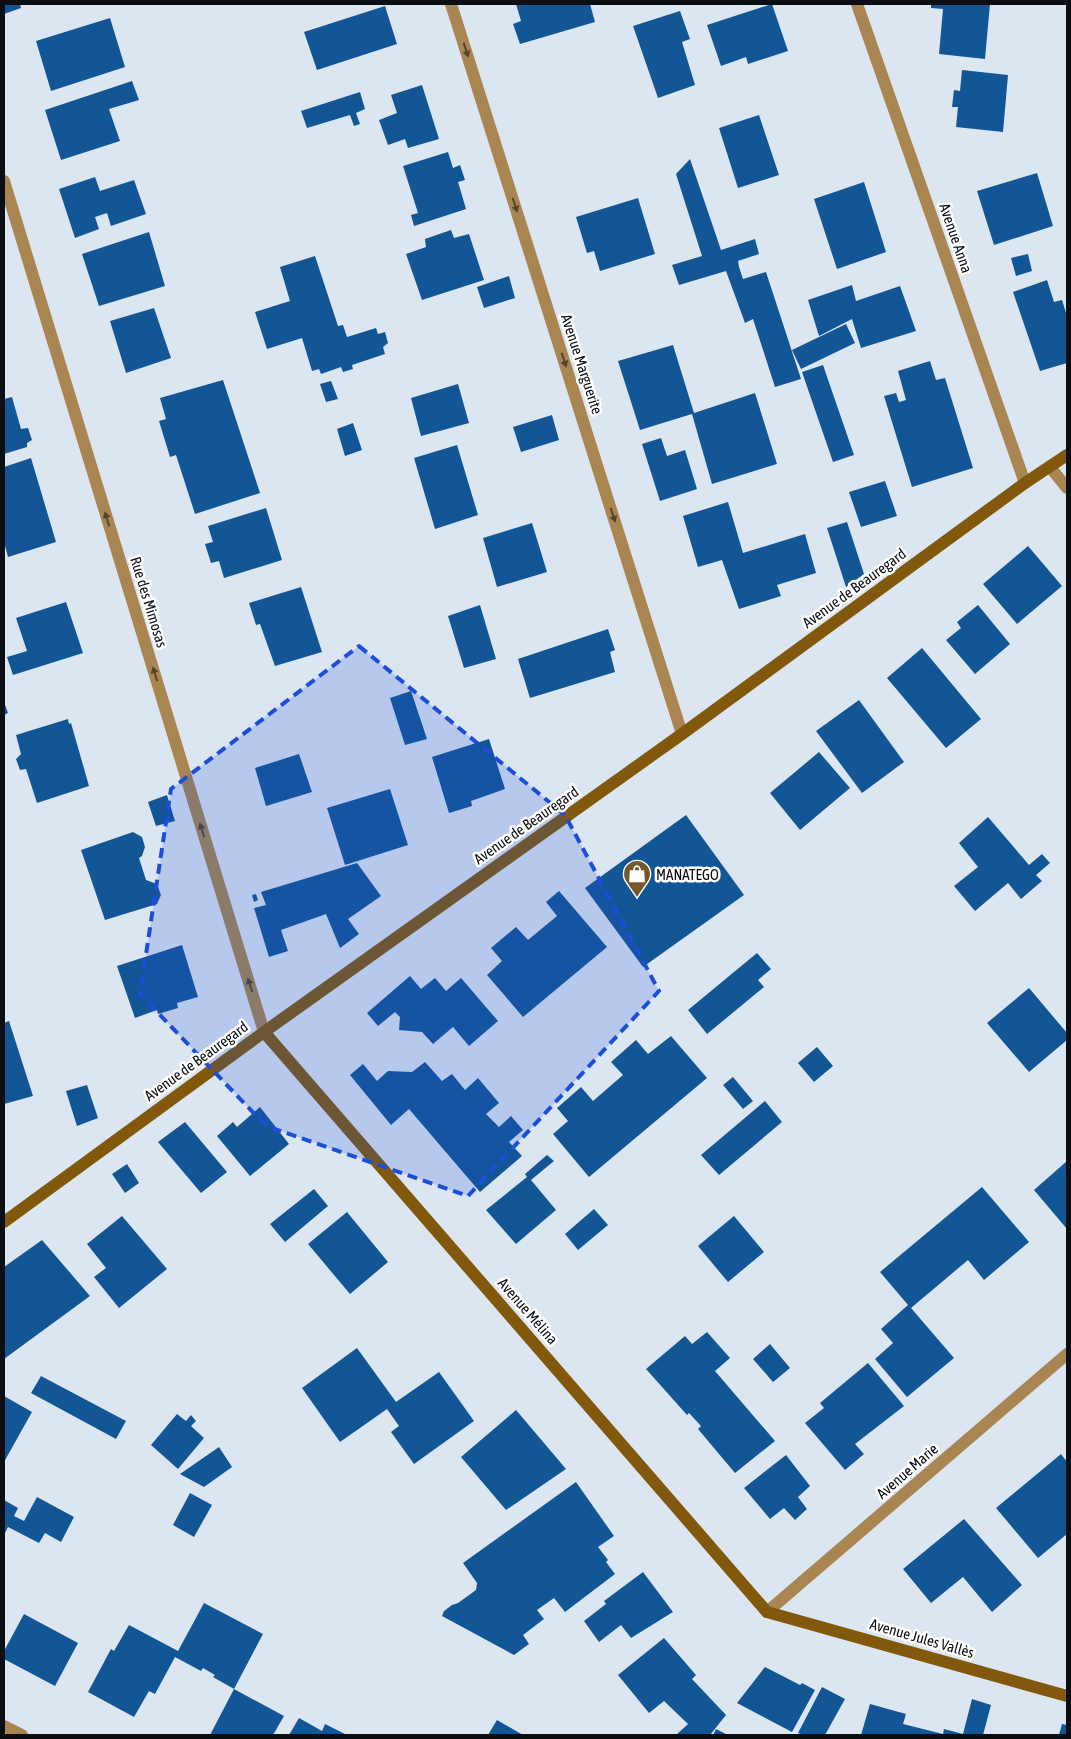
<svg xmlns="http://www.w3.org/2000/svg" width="1071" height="1739" viewBox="0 0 1071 1739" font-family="'Asap Condensed',sans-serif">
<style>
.building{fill:#125695}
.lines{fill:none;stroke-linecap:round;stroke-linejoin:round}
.street{stroke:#a88551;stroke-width:12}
.secondary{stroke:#81580c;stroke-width:12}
.oneway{fill:#52442e}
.marked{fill:#1d4ed8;fill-opacity:0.2;stroke:#1d4ed8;stroke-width:4;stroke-dasharray:10 6;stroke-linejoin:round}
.labels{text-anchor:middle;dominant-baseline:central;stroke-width:5;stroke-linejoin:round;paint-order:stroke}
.street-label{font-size:15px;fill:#0b0e12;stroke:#fff}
.poi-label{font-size:15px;fill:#0b0e12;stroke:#fff;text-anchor:start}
</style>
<rect width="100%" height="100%" fill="#dce6f1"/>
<path class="building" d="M 4,4 L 20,4 L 21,8 L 4,14 Z
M 516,4 L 590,4 L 595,22 L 520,44 L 513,24 L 521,21 Z
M 772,4 L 788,51 L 748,64 L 746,57 L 721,66 L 707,25 Z
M 931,4 L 990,4 L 985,59 L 939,54 L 943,9 L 931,8 Z
M 385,6 L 397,44 L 317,70 L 304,32 Z
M 680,11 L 690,39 L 682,42 L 695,85 L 658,98 L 633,26 Z
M 110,18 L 125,67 L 51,91 L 36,41 Z
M 962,70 L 1008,75 L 1003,132 L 956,127 L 958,107 L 952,107 L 954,90 L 960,91 Z
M 132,81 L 139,100 L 109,109 L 120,141 L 61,160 L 45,110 Z
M 422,85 L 439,139 L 408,148 L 405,139 L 388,145 L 379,120 L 397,113 L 391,95 Z
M 360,92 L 365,109 L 356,113 L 360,124 L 354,126 L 350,115 L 307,128 L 301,111 Z
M 759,115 L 779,175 L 738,188 L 719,128 Z
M 448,152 L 453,168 L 460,165 L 465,180 L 458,182 L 466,209 L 414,226 L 411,215 L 418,213 L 403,166 Z
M 690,159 L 721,250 L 755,239 L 759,254 L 738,261 L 739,267 L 743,279 L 766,272 L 801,379 L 775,387 L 753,319 L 745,323 L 726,271 L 679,285 L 672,265 L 702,256 L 676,174 Z
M 1037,173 L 1053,226 L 994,245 L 977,191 Z
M 95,177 L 100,191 L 134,180 L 146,214 L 111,226 L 107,213 L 95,217 L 99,229 L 75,238 L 59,189 Z
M 864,182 L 886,252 L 837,269 L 814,199 Z
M 638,198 L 655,254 L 600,271 L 594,251 L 587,253 L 576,217 Z
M 451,230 L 454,238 L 469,234 L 484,280 L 422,300 L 406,254 L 426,247 L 425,239 Z
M 149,232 L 165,286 L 99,306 L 82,254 Z
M 1028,254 L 1032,271 L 1016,276 L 1011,258 Z
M 315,256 L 338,326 L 343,325 L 347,337 L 376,328 L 378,334 L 385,332 L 388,343 L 383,347 L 385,354 L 352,365 L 353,369 L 343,372 L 341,367 L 321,374 L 319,369 L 312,371 L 302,338 L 267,349 L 255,312 L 290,301 L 280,267 Z
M 509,276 L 515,298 L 484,308 L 477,287 Z
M 1047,280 L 1054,302 L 1062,300 L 1067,316 L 1067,363 L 1040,371 L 1013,292 Z
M 852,285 L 856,301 L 900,286 L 916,331 L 861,348 L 852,319 L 819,336 L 808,300 Z
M 154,308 L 171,358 L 126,373 L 110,321 Z
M 846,324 L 855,343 L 801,369 L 792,350 Z
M 673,345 L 694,413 L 755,393 L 777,464 L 712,484 L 692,414 L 640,430 L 618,361 Z
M 930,361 L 936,380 L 945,378 L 973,468 L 912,487 L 884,396 L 896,393 L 899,402 L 906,400 L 898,371 Z
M 823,365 L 854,455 L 833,462 L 802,372 Z
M 223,380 L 260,493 L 195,514 L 176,455 L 170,457 L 159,421 L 166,419 L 160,398 Z
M 331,381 L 338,399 L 326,402 L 320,384 Z
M 458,384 L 469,423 L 421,436 L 411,398 Z
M 12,397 L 21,429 L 28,428 L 32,440 L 27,443 L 27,447 L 4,454 L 4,399 Z
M 552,415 L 559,440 L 521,452 L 513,427 Z
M 353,423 L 362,450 L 345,456 L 337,429 Z
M 661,438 L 667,456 L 685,450 L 697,489 L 660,501 L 642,444 Z
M 457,445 L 478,515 L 435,529 L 414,458 Z
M 31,458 L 56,542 L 8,557 L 4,542 L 4,467 Z
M 885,481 L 897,516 L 861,527 L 849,492 Z
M 728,502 L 743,553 L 805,534 L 816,573 L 777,585 L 781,596 L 739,609 L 722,560 L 698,567 L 683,516 Z
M 266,508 L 282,560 L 224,578 L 219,561 L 211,563 L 205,544 L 213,542 L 208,526 Z
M 847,522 L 864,574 L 846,587 L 827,528 Z
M 532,523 L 547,572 L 497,587 L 483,538 Z
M 1028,546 L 1062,586 L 1017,624 L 983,584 Z
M 301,587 L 322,652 L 275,666 L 260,624 L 256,625 L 249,603 Z
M 66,602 L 83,653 L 13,675 L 7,657 L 27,651 L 16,618 Z
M 480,605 L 496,659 L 464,668 L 448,616 Z
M 978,605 L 1010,644 L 975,674 L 946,640 L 961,628 L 957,622 Z
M 608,629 L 615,650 L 610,652 L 615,672 L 530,698 L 518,659 Z
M 922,648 L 981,719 L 946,748 L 887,678 Z
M 411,691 L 427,739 L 405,745 L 390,698 Z
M 859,700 L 904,762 L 862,793 L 816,731 Z
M 4,702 L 8,713 L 4,715 Z
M 68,719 L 69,724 L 71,723 L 89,786 L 37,803 L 26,769 L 20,770 L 16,759 L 21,754 L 16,735 Z
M 489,739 L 505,789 L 471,801 L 472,806 L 449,813 L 432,757 Z
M 819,752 L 850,788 L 800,830 L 770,793 Z
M 299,754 L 312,792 L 266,806 L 255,768 Z
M 390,789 L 408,845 L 345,865 L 327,808 Z
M 167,795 L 175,821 L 156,826 L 148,802 Z
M 686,815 L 744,895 L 643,967 L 585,888 Z
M 988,817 L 1029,865 L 1042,854 L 1050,863 L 1036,875 L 1042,881 L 1021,899 L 1008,883 L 975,911 L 954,886 L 978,867 L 959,843 Z
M 133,832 L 142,837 L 145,847 L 142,856 L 139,858 L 146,880 L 157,884 L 161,895 L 157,904 L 105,920 L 81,850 Z
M 357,863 L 381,896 L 348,919 L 359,934 L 340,948 L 326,914 L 281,930 L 288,951 L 269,957 L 254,908 L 266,905 L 261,892 Z
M 559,891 L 607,947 L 523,1017 L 487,975 L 502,961 L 491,948 L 516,927 L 528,940 L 557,916 L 546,902 Z
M 256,894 L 258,900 L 254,902 L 252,895 Z
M 182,945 L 198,997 L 177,1003 L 178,1008 L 158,1014 L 157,1010 L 135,1018 L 117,966 Z
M 757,953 L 771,969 L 758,980 L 764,987 L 707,1034 L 688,1010 Z
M 410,976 L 421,989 L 435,978 L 446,991 L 461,978 L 498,1021 L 469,1046 L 453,1027 L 433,1044 L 422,1032 L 399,1030 L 400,1017 L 395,1012 L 378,1026 L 367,1013 Z
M 1029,988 L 1067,1033 L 1067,1040 L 1029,1072 L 987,1023 Z
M 9,1021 L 33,1096 L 4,1104 L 4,1023 Z
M 671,1036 L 707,1078 L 589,1177 L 553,1134 L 568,1121 L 557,1108 L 581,1087 L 593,1101 L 623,1075 L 611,1062 L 636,1040 L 648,1054 Z
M 817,1047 L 833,1066 L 814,1082 L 798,1063 Z
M 425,1062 L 442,1081 L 452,1074 L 465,1090 L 478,1078 L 499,1103 L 486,1114 L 499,1127 L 511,1116 L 523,1130 L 509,1142 L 522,1156 L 480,1192 L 409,1109 L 391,1125 L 350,1075 L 363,1064 L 377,1081 L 388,1071 L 412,1072 Z
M 733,1077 L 753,1101 L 743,1109 L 723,1085 Z
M 87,1085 L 98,1118 L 77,1126 L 66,1091 Z
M 765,1101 L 782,1122 L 719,1175 L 701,1155 Z
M 260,1107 L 289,1144 L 250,1176 L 217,1136 L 233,1122 L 237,1127 Z
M 185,1122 L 227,1172 L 201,1193 L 158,1142 Z
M 547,1155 L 554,1161 L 531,1180 L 556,1210 L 516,1244 L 486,1210 L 527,1177 L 525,1174 Z
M 1067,1161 L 1067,1229 L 1034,1190 Z
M 127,1164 L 139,1183 L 125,1193 L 112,1174 Z
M 982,1187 L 1029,1242 L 984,1280 L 968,1260 L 911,1308 L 954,1358 L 907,1397 L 875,1359 L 893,1343 L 881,1329 L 908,1305 L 880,1272 Z
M 314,1189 L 328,1206 L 285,1242 L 270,1224 Z
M 594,1209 L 608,1225 L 578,1250 L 565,1234 Z
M 347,1212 L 388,1262 L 350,1294 L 308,1244 Z
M 122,1216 L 167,1269 L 119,1308 L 94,1277 L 106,1268 L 87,1244 Z
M 734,1216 L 764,1252 L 728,1282 L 698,1246 Z
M 42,1240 L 90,1296 L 4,1359 L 4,1267 Z
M 707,1332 L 730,1358 L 715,1371 L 775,1441 L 735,1473 L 698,1429 L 701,1426 L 689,1413 L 687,1415 L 646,1369 L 685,1336 L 692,1344 Z
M 770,1344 L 790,1368 L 773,1382 L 753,1359 Z
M 357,1348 L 396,1402 L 439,1372 L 474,1421 L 414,1464 L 391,1432 L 399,1426 L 387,1409 L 340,1442 L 302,1388 Z
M 868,1363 L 904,1406 L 855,1444 L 864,1454 L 845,1470 L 805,1423 L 824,1408 L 820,1403 Z
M 41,1376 L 126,1421 L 116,1439 L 31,1393 Z
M 4,1396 L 32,1412 L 4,1462 Z
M 516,1410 L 566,1469 L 506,1510 L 461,1457 Z
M 177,1414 L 186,1421 L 191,1415 L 196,1421 L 191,1426 L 204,1438 L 178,1469 L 151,1445 Z
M 219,1447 L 232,1467 L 204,1487 L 180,1474 Z
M 1061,1454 L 1067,1462 L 1067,1534 L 1038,1558 L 996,1508 Z
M 786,1455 L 810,1486 L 798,1497 L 807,1509 L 795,1520 L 784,1508 L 770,1519 L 744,1488 Z
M 576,1482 L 614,1536 L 598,1547 L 608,1560 L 606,1562 L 615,1574 L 565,1612 L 554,1598 L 537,1610 L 544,1619 L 523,1635 L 529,1644 L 514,1655 L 442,1616 L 444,1611 L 452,1605 L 458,1603 L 476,1590 L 477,1583 L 463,1563 Z
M 190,1493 L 212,1505 L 194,1537 L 173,1525 Z
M 37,1497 L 74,1517 L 61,1542 L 45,1533 L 39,1543 L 8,1527 L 4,1535 L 4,1500 L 18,1508 L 14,1516 L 24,1521 Z
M 964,1519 L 1022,1585 L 992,1612 L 963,1577 L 931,1603 L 903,1569 Z
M 643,1572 L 673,1612 L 631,1638 L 621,1625 L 599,1642 L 584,1621 L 606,1604 L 604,1601 Z
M 204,1603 L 263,1634 L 234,1689 L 213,1677 L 215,1675 L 203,1668 L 201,1671 L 175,1657 L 155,1694 L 149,1691 L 134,1717 L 88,1692 L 111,1649 L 114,1651 L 129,1625 L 178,1651 Z
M 24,1614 L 78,1643 L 55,1686 L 4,1659 L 4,1651 Z
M 664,1638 L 696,1675 L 692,1679 L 726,1715 L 710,1735 L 676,1735 L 688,1724 L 664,1701 L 649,1713 L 618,1675 Z
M 765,1667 L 800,1685 L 802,1683 L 815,1690 L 792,1732 L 737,1703 Z
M 822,1687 L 845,1699 L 825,1735 L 803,1735 L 798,1733 Z
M 234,1689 L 284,1716 L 273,1735 L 210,1735 Z
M 972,1699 L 991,1705 L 983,1735 L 861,1735 L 870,1704 L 906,1714 L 903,1724 L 943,1734 L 944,1729 L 963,1734 Z
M 299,1718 L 322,1731 L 325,1724 L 347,1735 L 289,1735 Z
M 497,1720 L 523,1735 L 488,1735 Z
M 1062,1724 L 1067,1725 L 1067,1735 L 1059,1735 Z
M 716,1729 L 728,1735 L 713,1735 Z"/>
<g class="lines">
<path class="street" d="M 451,4 L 682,734
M 857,4 L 1025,483
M 4,181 L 264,1032
M 1050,467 L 1067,488
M 767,1612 L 1067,1354
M 4,1726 L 22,1735"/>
<path class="secondary" d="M 264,1032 L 767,1612 L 1067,1696
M 4,1222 L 264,1032 L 682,734 L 1025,483 L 1067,455"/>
</g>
<defs><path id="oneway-solid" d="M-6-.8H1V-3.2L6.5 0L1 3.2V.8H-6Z" transform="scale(1.25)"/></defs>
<g class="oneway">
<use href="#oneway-solid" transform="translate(466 50) rotate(72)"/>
<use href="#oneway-solid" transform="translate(515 205) rotate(72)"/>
<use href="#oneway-solid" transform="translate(564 360) rotate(72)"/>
<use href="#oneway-solid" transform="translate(613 515) rotate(72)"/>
<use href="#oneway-solid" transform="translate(107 519) rotate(-107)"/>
<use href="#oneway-solid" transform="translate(155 674) rotate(-107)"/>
<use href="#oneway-solid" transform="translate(202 830) rotate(-107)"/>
<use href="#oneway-solid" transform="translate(250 985) rotate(-107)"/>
</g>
<path class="marked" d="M 359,646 L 565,815 L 659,991 L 468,1196 L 266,1126 L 140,994 L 171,789 Z"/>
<defs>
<symbol id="shop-pin" viewBox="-11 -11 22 30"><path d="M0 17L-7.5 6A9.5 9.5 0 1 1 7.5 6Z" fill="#75582b" stroke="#fff"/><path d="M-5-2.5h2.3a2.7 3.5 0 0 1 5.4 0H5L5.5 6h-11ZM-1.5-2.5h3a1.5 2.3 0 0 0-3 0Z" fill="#fff"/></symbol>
</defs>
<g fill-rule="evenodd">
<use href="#shop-pin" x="621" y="858" width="32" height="43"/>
</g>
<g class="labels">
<g class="street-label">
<text transform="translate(956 238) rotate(71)">Avenue Anna</text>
<text transform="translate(582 364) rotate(72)">Avenue Marguerite</text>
<text transform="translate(854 588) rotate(-36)">Avenue de Beauregard</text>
<text transform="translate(149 602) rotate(73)">Rue des Mimosas</text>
<text transform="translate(526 825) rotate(-35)">Avenue de Beauregard</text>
<text transform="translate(196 1061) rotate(-36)">Avenue de Beauregard</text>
<text transform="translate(528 1311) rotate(49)">Avenue Mélina</text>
<text transform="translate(907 1471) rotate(-41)">Avenue Marie</text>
<text transform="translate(922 1638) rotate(16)">Avenue Jules Vallès</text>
</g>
<g class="poi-label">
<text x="656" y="874">MANATEGO</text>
</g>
</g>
<rect width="1071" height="1739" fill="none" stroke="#0b0e12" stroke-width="10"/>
</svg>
